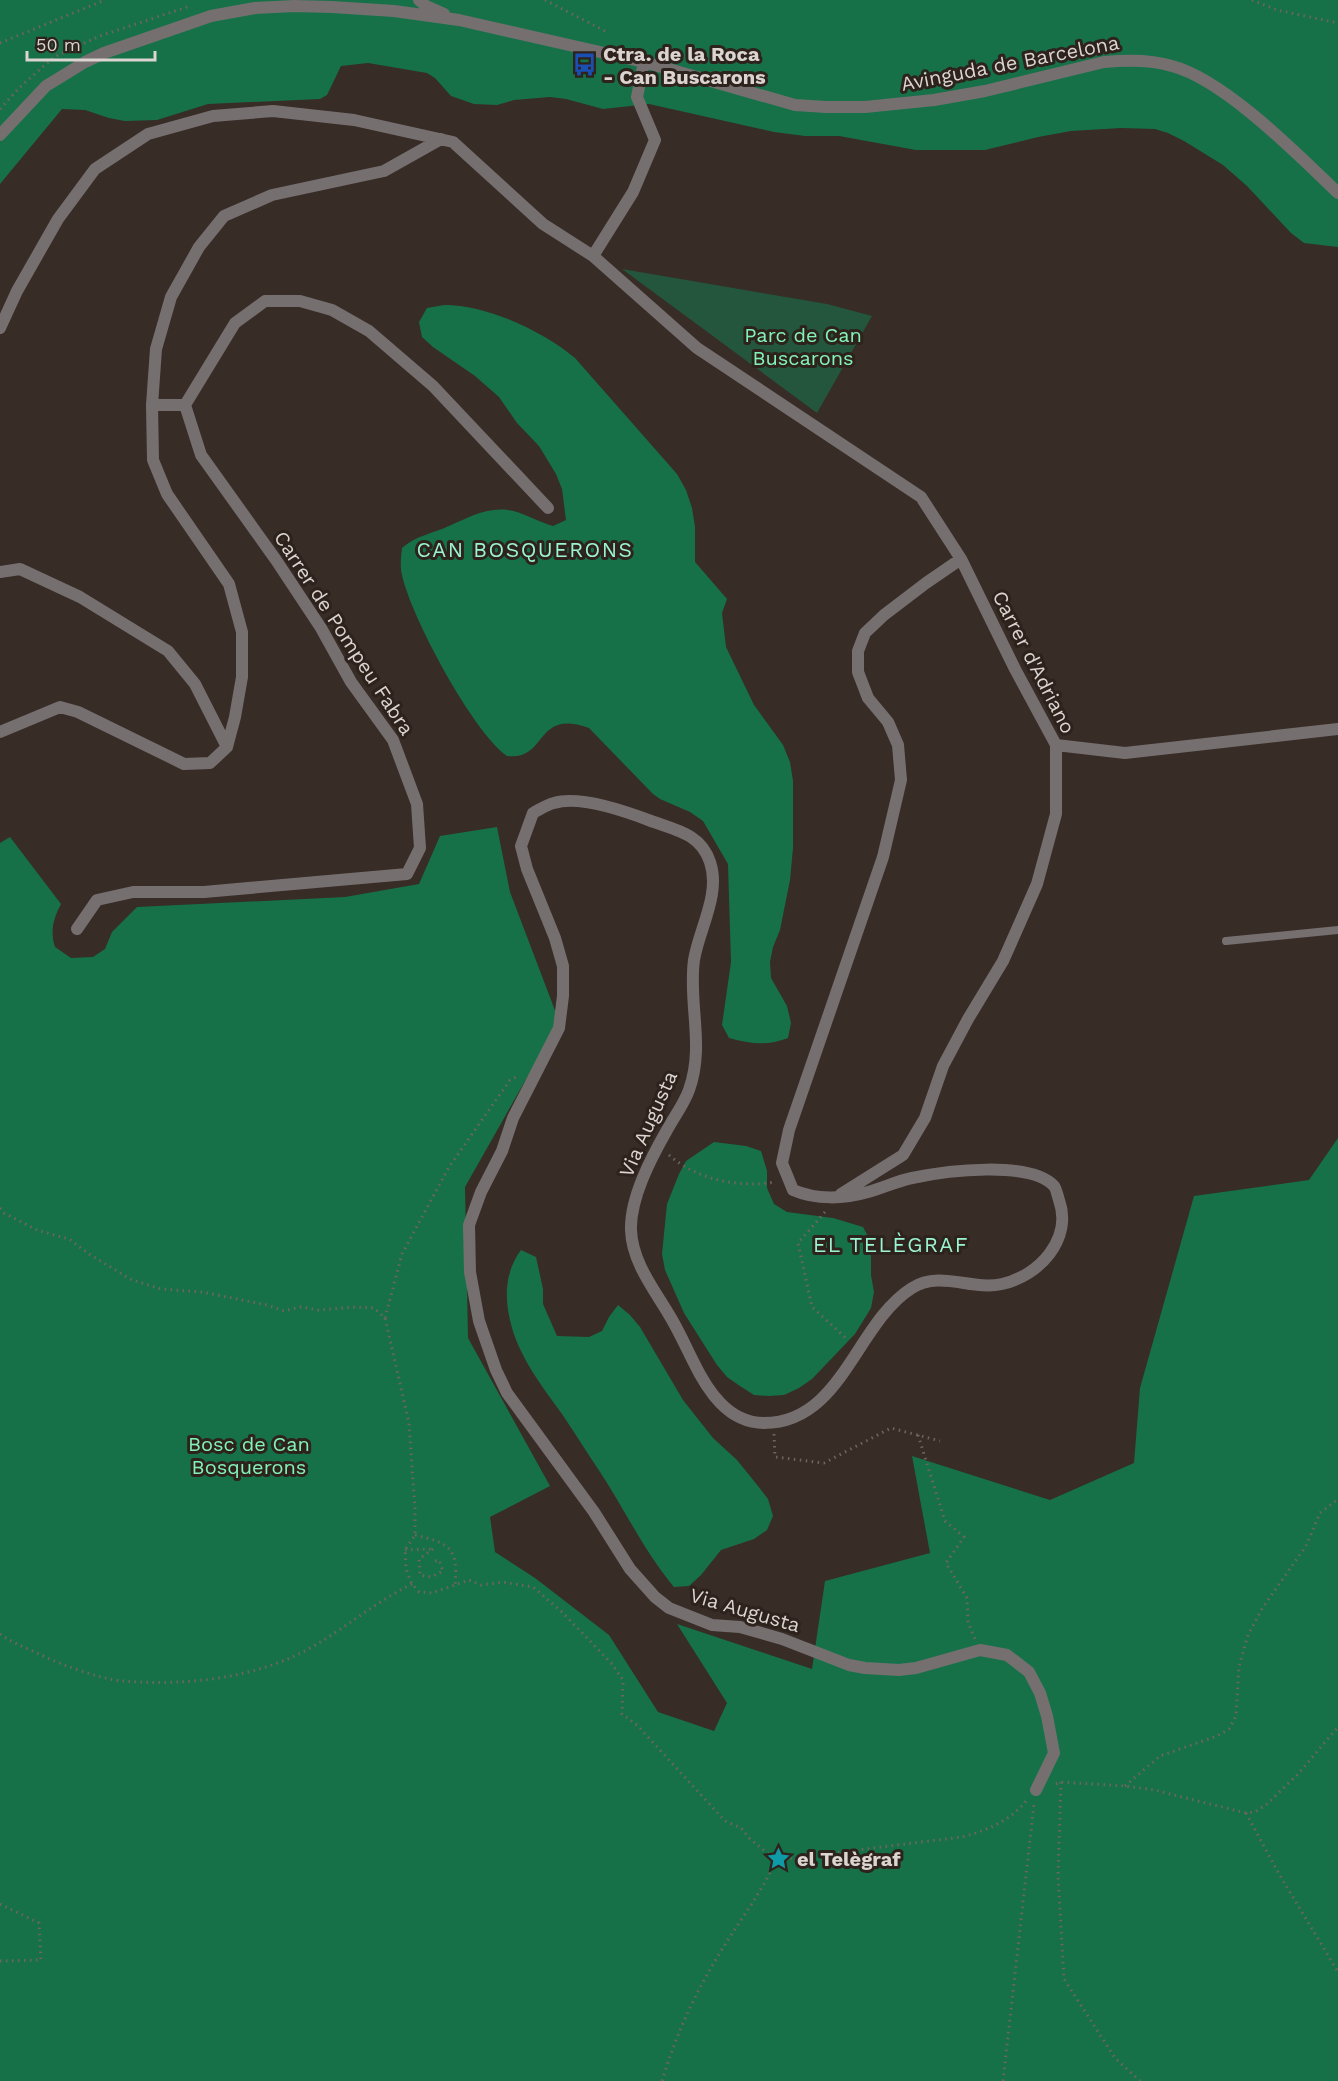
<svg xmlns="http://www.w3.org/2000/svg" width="1338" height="2081" viewBox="0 0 1338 2081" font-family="'Work Sans',sans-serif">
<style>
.green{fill:#23563c}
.forest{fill:#167149}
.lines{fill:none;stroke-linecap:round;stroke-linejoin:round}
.path{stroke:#6f6560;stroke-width:3;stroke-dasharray:1.5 4.5;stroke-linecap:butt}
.service{stroke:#766f70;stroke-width:8}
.minor{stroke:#766f70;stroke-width:12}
.tertiary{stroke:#766f70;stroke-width:12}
.labels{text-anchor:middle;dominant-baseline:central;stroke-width:6;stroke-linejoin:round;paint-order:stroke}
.poi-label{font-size:20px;font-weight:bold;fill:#dbd4d0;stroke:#2d221c;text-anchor:start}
.street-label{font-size:20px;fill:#dbd4d0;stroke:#2d221c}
.park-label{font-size:20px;fill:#82f3b7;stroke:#2d221c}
.neighbourhood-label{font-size:21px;letter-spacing:1.5px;fill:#9bf4d1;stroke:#2d221c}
</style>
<rect width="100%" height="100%" fill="#372c26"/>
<path class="green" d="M 622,269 L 827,304 L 872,316 L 817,413 Z"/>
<path class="forest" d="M 0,0 L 1338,0 L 1338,247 L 1304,243 L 1291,233 L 1247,186 L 1223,165 L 1184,141 L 1168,133 L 1155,129 L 1121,128 L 1071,131 L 1038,137 L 985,150 L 916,150 L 839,136 L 805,136 L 774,132 L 649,104 L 603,109 L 566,99 L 550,97 L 514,100 L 497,105 L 474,104 L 451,96 L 435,78 L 427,73 L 368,63 L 341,66 L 327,95 L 320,99 L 208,104 L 157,120 L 125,121 L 109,118 L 85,110 L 62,109 L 0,184 Z
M 444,305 C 488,305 542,331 575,358 L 677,474 L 686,490 L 692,508 L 695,527 L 695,562 L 727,599 L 722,613 L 726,647 L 754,705 L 783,745 L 790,762 L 793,781 L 793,848 L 790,880 L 780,930 L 773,947 L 770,962 L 771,978 L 787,1006 L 791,1023 L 788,1038 C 767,1046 751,1044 729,1038 L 722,1025 L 731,962 L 728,864 L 703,821 L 690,812 L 660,799 L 653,794 L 589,728 C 534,708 548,761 507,756 C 473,732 411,617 402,575 C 400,567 401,556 402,548 C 415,536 434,533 449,526 C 467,518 487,507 508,510 C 523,512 538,522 553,526 L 566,520 L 562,489 L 556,474 L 539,446 L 517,423 L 499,397 L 475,376 L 433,347 L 422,337 L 419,322 L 427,308 Z
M 497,827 L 510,892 L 559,1021 L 465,1187 L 468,1338 L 550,1486 L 490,1517 L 495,1552 L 535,1578 L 609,1635 L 658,1712 L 714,1731 L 727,1703 L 677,1624 L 812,1669 L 825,1581 L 930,1553 L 912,1456 L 1050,1500 L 1134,1463 L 1140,1388 L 1194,1196 L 1309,1180 L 1338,1138 L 1338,2081 L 0,2081 L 0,843 L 10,837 L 61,904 C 53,919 50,932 55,947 L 71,958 L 93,957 L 105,949 L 112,932 L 137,907 L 345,897 L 419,884 L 440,836 Z
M 714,1142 L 746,1146 L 761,1151 L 767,1171 L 767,1188 L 774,1204 L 787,1212 L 833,1218 L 863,1227 L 871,1242 L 871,1275 L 874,1292 L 871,1308 L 855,1334 L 812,1379 L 799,1388 L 784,1395 L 769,1396 L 754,1395 L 740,1386 L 727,1377 L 717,1365 L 684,1313 L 665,1270 L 662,1254 L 667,1204 L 679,1174 L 686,1161 Z
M 521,1250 L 536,1257 L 543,1289 L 543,1304 L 557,1336 L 589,1337 L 602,1331 L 609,1317 L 618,1305 L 630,1315 L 640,1327 L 683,1400 L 713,1438 L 737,1460 L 758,1486 L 768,1499 L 773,1516 L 767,1530 L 754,1539 L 721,1550 L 701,1575 L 689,1586 L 674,1587 C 644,1551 625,1510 600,1472 C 587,1453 575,1433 562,1414 C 543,1388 521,1359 512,1328 C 504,1300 504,1273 521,1250 Z"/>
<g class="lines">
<path class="path" d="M 545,0 L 605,31
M 1252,0 L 1277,10 L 1338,23
M 0,43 L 105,0
M 0,109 L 20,87 L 54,57 L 100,36 L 190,6
M 669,1155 C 697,1180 739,1188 775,1182
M 0,1208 L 4,1213 L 37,1230 L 69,1239 L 89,1254 L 132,1280 L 161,1289 L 202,1292 L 267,1305 L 284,1311 L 301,1307 L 318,1310 L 355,1307 L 374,1308 L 385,1318 L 409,1423 L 415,1509 L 415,1535 L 405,1550 L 406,1569 L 412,1584 L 419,1592 L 432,1593 L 469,1580 L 481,1585 L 503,1582 L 533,1587 L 562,1612 L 612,1664 L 623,1680 L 622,1714 L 637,1725 L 725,1821 L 741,1828 L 750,1839 L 776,1860
M 825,1212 L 798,1243 L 812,1307 L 848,1340
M 385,1318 L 402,1254 L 449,1167 L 510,1080 L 518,1076
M 774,1434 L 775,1457 L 824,1463 L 891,1428 L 940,1441
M 918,1435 L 945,1521 L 964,1537 L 946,1563 L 967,1598 L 968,1622 L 975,1639
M 415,1535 C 448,1543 459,1547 455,1585
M 433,1549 L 419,1559 L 420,1575 L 431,1577 L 443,1571 L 439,1560 L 435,1561
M 405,1550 L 433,1549
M 0,1634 C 11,1642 24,1647 37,1653 C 59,1664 99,1679 123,1681 C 183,1686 249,1679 303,1652 C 341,1632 373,1603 412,1584
M 1061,1782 L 1058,1875 L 1064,1979 L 1115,2058 L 1140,2081
M 1056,1784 L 1061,1782 L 1125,1786 L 1154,1790 L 1246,1813 L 1255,1812 L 1267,1804 L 1298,1774 L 1338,1727
M 1125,1786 L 1160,1756 L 1217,1736 L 1229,1729 L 1236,1716 L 1239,1666 L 1248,1635 L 1263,1607 L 1306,1546 L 1320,1513 L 1338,1499
M 1246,1813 L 1279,1874 L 1338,1972
M 0,1904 L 39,1923 L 41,1960 L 0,1961
M 662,2081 C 677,2031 698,1987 726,1943 C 743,1916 763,1890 776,1860 L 962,1837 C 988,1830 1010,1821 1027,1800
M 1003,2081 L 1034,1804"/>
<path class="service" d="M 1226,941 L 1338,930"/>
<path class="minor" d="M 593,256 L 633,192 L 655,140 L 637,97 L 644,62
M 0,328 L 17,291 L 58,219 L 95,169 L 148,134 L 213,116 L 273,111 L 354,120 L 453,142 L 543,224 L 593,256 L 697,348 L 921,497 L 961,559 L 1015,669 L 1056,745 L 1056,814 L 1037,884 L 1003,961 L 968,1019 L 943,1066 L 925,1118 L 903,1155 L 841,1194
M 152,405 L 185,405 L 235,323 L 265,301 L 300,301 L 332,310 L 369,331 L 433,386 L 548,508
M 961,559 L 926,583 L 884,615 L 865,633 L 858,651 L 858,672 L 868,698 L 888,722 L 898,745 L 901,780 L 883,857 L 789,1130 L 782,1163 L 793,1190 C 816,1200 844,1199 868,1192 C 883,1188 897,1181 912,1178 C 945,1171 1030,1160 1054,1186 C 1056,1188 1058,1197 1059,1200 C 1073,1239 1039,1276 1002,1284 C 972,1291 941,1270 912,1288 C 856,1323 842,1423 764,1423 C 728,1423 707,1390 693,1361 C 685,1345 678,1329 668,1313 C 653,1288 632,1261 631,1230 C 630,1198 651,1158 667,1130 C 674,1117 684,1104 689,1090 C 705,1046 688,1003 694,960 C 699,929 721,894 710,862 C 701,834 676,830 651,821 C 625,811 580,795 554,803 C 546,805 539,810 533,813 L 521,846 L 527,869 L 555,938 L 563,966 L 563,996 L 559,1028 L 513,1118 L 502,1151 L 481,1192 L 469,1225 L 470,1272 L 479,1321 L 496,1370 L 507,1393 L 594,1512 L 630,1569 L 655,1597 L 669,1608 L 712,1625 L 740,1627 L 782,1639 L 849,1665 L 865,1668 L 899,1670 L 916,1668 L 980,1650 L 1007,1655 L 1029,1672 L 1040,1693 L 1047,1716 L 1054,1753 L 1036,1790
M 0,572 L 20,569 L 80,597 L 168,651 L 195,684 L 227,747
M 0,732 L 60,707 L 78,712 L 184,764 L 210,763 L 227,747
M 1056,745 L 1125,753 L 1338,729
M 227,747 L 235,717 L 242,677 L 242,632 L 229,584 L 167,494 L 153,460 L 152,405 L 156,349 L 171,297 L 199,247 L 224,216 L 272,195 L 384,171 L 441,139
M 77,929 L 97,900 L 133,892 L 204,892 L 407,874 L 420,848 L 417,804 L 393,740 L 351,682 L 321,628 L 276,560 L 201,455 L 185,405"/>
<path class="tertiary" d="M 419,0 L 426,6 L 444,14
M 0,135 L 46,86 L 85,62 L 104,53 L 211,16 L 255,8 L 294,6 L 332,7 L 394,11 L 459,20 L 644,62 L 795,105 L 826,107 L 865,107 L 934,100 L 985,91 L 1104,62 C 1126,60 1150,59 1172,66 C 1225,80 1298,155 1338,193"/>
</g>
<defs>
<symbol id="bus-bare" viewBox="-9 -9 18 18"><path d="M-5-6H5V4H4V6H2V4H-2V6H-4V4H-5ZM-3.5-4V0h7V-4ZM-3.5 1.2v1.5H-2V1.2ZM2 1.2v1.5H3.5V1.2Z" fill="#1a4fb4" stroke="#2d221c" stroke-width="2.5" paint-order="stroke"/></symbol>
<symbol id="sight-bare" viewBox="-9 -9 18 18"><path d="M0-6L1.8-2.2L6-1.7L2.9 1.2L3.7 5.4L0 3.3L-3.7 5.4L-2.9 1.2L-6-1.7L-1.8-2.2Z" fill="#0f9aa8" stroke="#2d221c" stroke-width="2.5" paint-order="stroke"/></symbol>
</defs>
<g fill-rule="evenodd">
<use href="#bus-bare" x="568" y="48" width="33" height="33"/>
<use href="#sight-bare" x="762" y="1842" width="33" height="33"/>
</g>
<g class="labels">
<g class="poi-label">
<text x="603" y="54">Ctra. de la Roca<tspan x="603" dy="23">- Can Buscarons</tspan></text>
<text x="797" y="1859">el Telègraf</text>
</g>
<g class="street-label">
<text transform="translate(1010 63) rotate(-11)">Avinguda de Barcelona</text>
<text transform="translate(344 633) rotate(57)">Carrer de Pompeu Fabra</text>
<text transform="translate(1034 662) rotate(63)">Carrer d'Adriano</text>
<text transform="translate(648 1124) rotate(-66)">Via Augusta</text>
<text transform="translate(745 1610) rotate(16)">Via Augusta</text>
</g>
<g class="park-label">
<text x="803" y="335">Parc de Can<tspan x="803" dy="23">Buscarons</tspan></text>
<text x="249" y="1444">Bosc de Can<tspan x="249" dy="23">Bosquerons</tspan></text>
</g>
<g class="neighbourhood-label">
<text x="525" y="549">CAN BOSQUERONS</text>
<text x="891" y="1244">EL TELÈGRAF</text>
</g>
</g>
<path d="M27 51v9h128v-9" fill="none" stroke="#dbd4d0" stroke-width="3"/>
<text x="36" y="51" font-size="18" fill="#dbd4d0" stroke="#2d221c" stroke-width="4.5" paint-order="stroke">50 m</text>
</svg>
